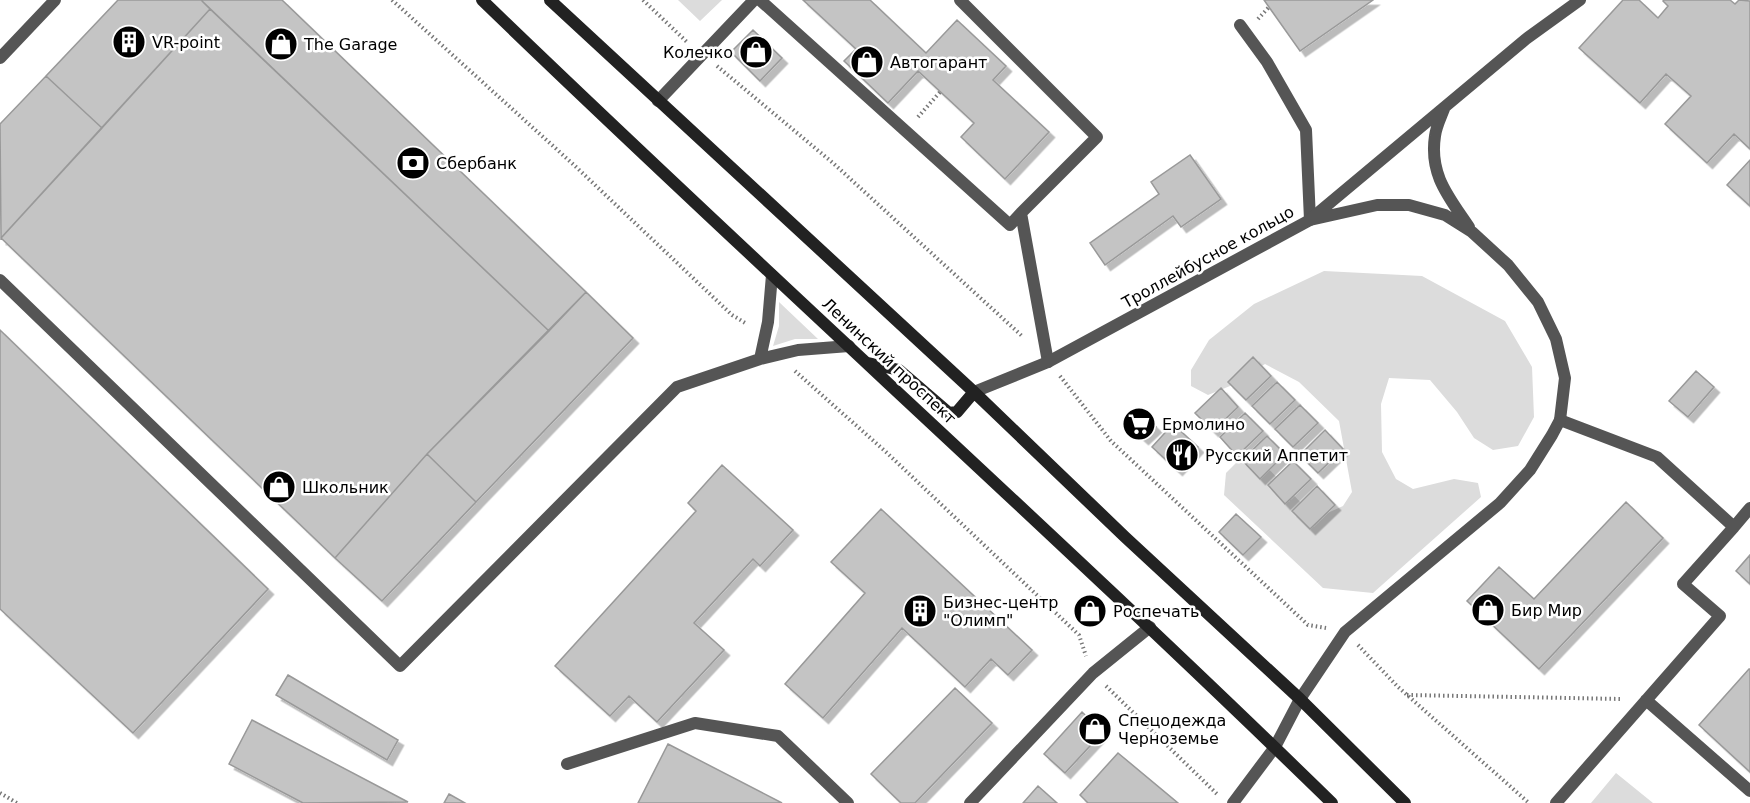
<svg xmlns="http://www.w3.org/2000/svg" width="1750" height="803" viewBox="0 0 1750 803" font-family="'DejaVu Sans',sans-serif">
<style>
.green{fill:#dcdcdc}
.building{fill:#c4c4c4;stroke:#999;stroke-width:1.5;filter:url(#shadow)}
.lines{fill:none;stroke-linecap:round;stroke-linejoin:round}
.path{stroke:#777;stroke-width:4;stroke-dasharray:1.5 3;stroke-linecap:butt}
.service{stroke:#555;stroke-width:12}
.minor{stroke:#555;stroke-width:12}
.secondary{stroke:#222;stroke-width:12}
.labels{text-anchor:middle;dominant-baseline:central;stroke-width:5;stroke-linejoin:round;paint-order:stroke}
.poi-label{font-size:16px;fill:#000;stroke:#fff;text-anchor:start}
.street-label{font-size:16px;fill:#000;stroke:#fff}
</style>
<defs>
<filter id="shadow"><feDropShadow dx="5.5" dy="5.5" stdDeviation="0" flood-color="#0004"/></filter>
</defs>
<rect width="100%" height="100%" fill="#fff"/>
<path class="green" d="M 678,0 L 722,0 L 700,21 Z
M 1324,271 L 1422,276 L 1505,321 L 1532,367 L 1534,417 L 1518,446 L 1493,450 L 1474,438 L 1457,412 L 1430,380 L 1389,378 L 1381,404 L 1382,452 L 1396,479 L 1413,489 L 1454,479 L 1478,483 L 1481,497 L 1373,593 L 1323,588 L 1224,495 L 1226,473 L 1242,457 L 1263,463 L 1305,507 L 1323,515 L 1343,506 L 1352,492 L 1339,421 L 1299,382 L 1265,364 L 1230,386 L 1208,395 L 1191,386 L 1191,370 L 1209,340 L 1254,304 Z
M 779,302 L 818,339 L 795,339 L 773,346 L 779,326 Z
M 1616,773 L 1653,803 L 1591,803 Z"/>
<path class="building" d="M 118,0 L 201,0 L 210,9 L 102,128 L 46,76 Z
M 201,0 L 282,0 L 586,292 L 549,331 Z
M 803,0 L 870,0 L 926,53 L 957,20 L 1006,66 L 993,80 L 1049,132 L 1005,179 L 961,137 L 974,123 L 918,71 L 888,103 L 844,61 L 856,49 Z
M 1264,0 L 1373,0 L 1300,51 Z
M 1623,0 L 1639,0 L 1658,18 L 1668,6 L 1663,1 L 1664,0 L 1730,0 L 1735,4 L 1739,0 L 1750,1 L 1750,149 L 1734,134 L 1707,163 L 1665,124 L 1691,96 L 1666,74 L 1640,103 L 1579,48 Z
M 210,9 L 549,331 L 427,454 L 335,558 L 1,238 Z
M 753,30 L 782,58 L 760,81 L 731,52 Z
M 46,76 L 102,128 L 1,238 L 0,124 Z
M 1190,155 L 1221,199 L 1181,227 L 1173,216 L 1105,265 L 1090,243 L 1159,194 L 1151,182 Z
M 1750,160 L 1750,206 L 1727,185 Z
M 586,292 L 633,338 L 476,502 L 427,454 Z
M 0,330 L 268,589 L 133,733 L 0,609 Z
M 1253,357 L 1271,376 L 1246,400 L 1228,382 Z
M 1696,371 L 1714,387 L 1688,417 L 1669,401 Z
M 1277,382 L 1295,400 L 1270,424 L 1252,406 Z
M 1221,388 L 1238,407 L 1213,431 L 1195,413 Z
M 1300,405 L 1318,423 L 1293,447 L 1275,429 Z
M 1136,408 L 1156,427 L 1143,439 L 1123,421 Z
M 1245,413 L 1263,431 L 1237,456 L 1220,437 Z
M 1173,424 L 1198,447 L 1177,470 L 1152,447 Z
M 1325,430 L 1343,449 L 1318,473 L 1300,455 Z
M 1267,436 L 1285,454 L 1260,479 L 1242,460 Z
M 427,454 L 476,502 L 382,601 L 335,558 Z
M 1293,461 L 1311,479 L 1285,504 L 1268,485 Z
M 722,465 L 793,530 L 760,566 L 753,559 L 694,623 L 724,650 L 657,722 L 629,696 L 610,716 L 555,666 L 696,511 L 688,503 Z
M 1317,486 L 1335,505 L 1310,529 L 1292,511 Z
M 1626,502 L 1663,538 L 1539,669 L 1467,601 L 1499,567 L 1534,599 Z
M 881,509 L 1032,650 L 1008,675 L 991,659 L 965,687 L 902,628 L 823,718 L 785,684 L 865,593 L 831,562 Z
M 1236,514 L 1261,537 L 1243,555 L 1219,532 Z
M 1750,555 L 1750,584 L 1736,571 Z
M 1749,669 L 1750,669 L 1750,772 L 1699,725 Z
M 288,675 L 398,740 L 387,760 L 276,695 Z
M 955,688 L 992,723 L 915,803 L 901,803 L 871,774 Z
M 1082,712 L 1103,732 L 1065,773 L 1044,754 Z
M 252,720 L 408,802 L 303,803 L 229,764 Z
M 668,744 L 782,803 L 638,803 Z
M 1118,753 L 1178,803 L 1088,803 L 1080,795 Z
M 1038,786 L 1057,803 L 1023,803 Z
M 449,794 L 465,803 L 444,803 Z"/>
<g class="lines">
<path class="path" d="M 392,0 L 574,165 L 732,315 L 747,324
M 643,0 L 688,43
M 1258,19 L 1269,7
M 717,66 L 833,163 L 1022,336
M 918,117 L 940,92
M 795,371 L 886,452 L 1079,635 L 1086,656
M 1060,376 L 1111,441 L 1308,625 L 1326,628
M 1358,645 L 1398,687 L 1529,803
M 1106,686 L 1217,794
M 1407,695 L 1622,699
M 0,793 L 17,803"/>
<path class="service" d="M 760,0 L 1010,225 L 1021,213
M 960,0 L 1097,137 L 1021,213 L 1048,362
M 1240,25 L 1267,62 L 1306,130 L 1310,220
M 0,58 L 55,0
M 658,101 L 754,0
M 0,280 L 400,666 L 677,387 L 760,359 L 798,350 L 849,346
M 760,359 L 768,322 L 772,275
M 1734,527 L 1750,508
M 1646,700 L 1750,791
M 567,764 L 695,723 L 778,736 L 848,803
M 970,803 L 1093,673 L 1150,627
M 1233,803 L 1275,747
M 1556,803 L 1720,616 L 1683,584 L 1734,527 L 1657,457 L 1560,420"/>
<path class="minor" d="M 1444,109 C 1441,117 1436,127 1435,136 C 1429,175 1449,197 1469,227
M 1313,217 L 1526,39 L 1580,0
M 974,392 L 1048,362 L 1310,220 L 1377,205 L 1409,205 L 1445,215 L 1472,232 L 1508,265 L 1538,302 L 1556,339 L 1565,378 L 1560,420 L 1552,435 L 1530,470 L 1500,503 L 1345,632 L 1300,699 L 1275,747"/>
<path class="secondary" d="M 482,0 C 762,271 1053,531 1332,803
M 550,0 L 974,392 L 1125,537 L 1300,699 L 1405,803
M 868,363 L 899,370 L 949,413 L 957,412 L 974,392"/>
</g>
<defs>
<symbol id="building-disc" viewBox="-11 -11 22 22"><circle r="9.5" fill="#000" stroke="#fff"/><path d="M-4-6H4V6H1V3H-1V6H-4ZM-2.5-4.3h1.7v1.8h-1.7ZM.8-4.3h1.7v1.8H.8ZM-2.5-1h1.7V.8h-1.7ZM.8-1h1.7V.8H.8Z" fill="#fff"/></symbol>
<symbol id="shop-disc" viewBox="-11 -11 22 22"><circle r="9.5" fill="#000" stroke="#fff"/><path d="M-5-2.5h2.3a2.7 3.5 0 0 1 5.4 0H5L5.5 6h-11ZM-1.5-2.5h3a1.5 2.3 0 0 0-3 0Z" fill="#fff"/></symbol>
<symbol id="bank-disc" viewBox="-11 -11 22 22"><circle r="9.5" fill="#000" stroke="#fff"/><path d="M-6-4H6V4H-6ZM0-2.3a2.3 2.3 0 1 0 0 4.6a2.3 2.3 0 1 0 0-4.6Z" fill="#fff"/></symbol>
<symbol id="supermarket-disc" viewBox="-11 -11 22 22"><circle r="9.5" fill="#000" stroke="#fff"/><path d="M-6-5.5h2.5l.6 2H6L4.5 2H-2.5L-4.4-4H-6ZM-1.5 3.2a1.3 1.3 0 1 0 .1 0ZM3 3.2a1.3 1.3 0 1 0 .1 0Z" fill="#fff"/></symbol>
<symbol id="restaurant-disc" viewBox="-11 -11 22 22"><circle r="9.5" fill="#000" stroke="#fff"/><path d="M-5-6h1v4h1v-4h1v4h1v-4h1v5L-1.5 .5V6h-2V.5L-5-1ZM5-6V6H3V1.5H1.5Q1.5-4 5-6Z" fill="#fff"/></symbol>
</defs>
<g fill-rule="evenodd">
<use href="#building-disc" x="110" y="23" width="38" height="38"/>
<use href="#shop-disc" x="262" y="25" width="38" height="38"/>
<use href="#shop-disc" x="737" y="33" width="38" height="38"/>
<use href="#shop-disc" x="848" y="43" width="38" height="38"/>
<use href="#bank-disc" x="394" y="144" width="38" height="38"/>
<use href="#supermarket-disc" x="1120" y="405" width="38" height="38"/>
<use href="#restaurant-disc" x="1163" y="436" width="38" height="38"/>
<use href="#shop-disc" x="260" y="468" width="38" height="38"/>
<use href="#shop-disc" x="1469" y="591" width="38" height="38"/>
<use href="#building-disc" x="901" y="592" width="38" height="38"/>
<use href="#shop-disc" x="1071" y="592" width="38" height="38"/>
<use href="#shop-disc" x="1076" y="710" width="38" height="38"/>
</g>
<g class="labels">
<g class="poi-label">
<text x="152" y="42">VR-point</text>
<text x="304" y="44">The Garage</text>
<text x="733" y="52" text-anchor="end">Колечко</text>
<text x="890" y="62">Автогарант</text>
<text x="436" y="163">Сбербанк</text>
<text x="1162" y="424">Ермолино</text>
<text x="1205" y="455">Русский Аппетит</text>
<text x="302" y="487">Школьник</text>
<text x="943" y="602">Бизнес-центр<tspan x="943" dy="18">"Олимп"</tspan></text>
<text x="1511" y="610">Бир Мир</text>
<text x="1113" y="611">Роспечать</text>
<text x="1118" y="720">Спецодежда<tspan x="1118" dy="18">Черноземье</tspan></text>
</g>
<g class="street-label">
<text transform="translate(1208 257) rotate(-29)">Троллейбусное кольцо</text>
<text transform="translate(889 361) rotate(43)">Ленинский проспект</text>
</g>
</g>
</svg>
